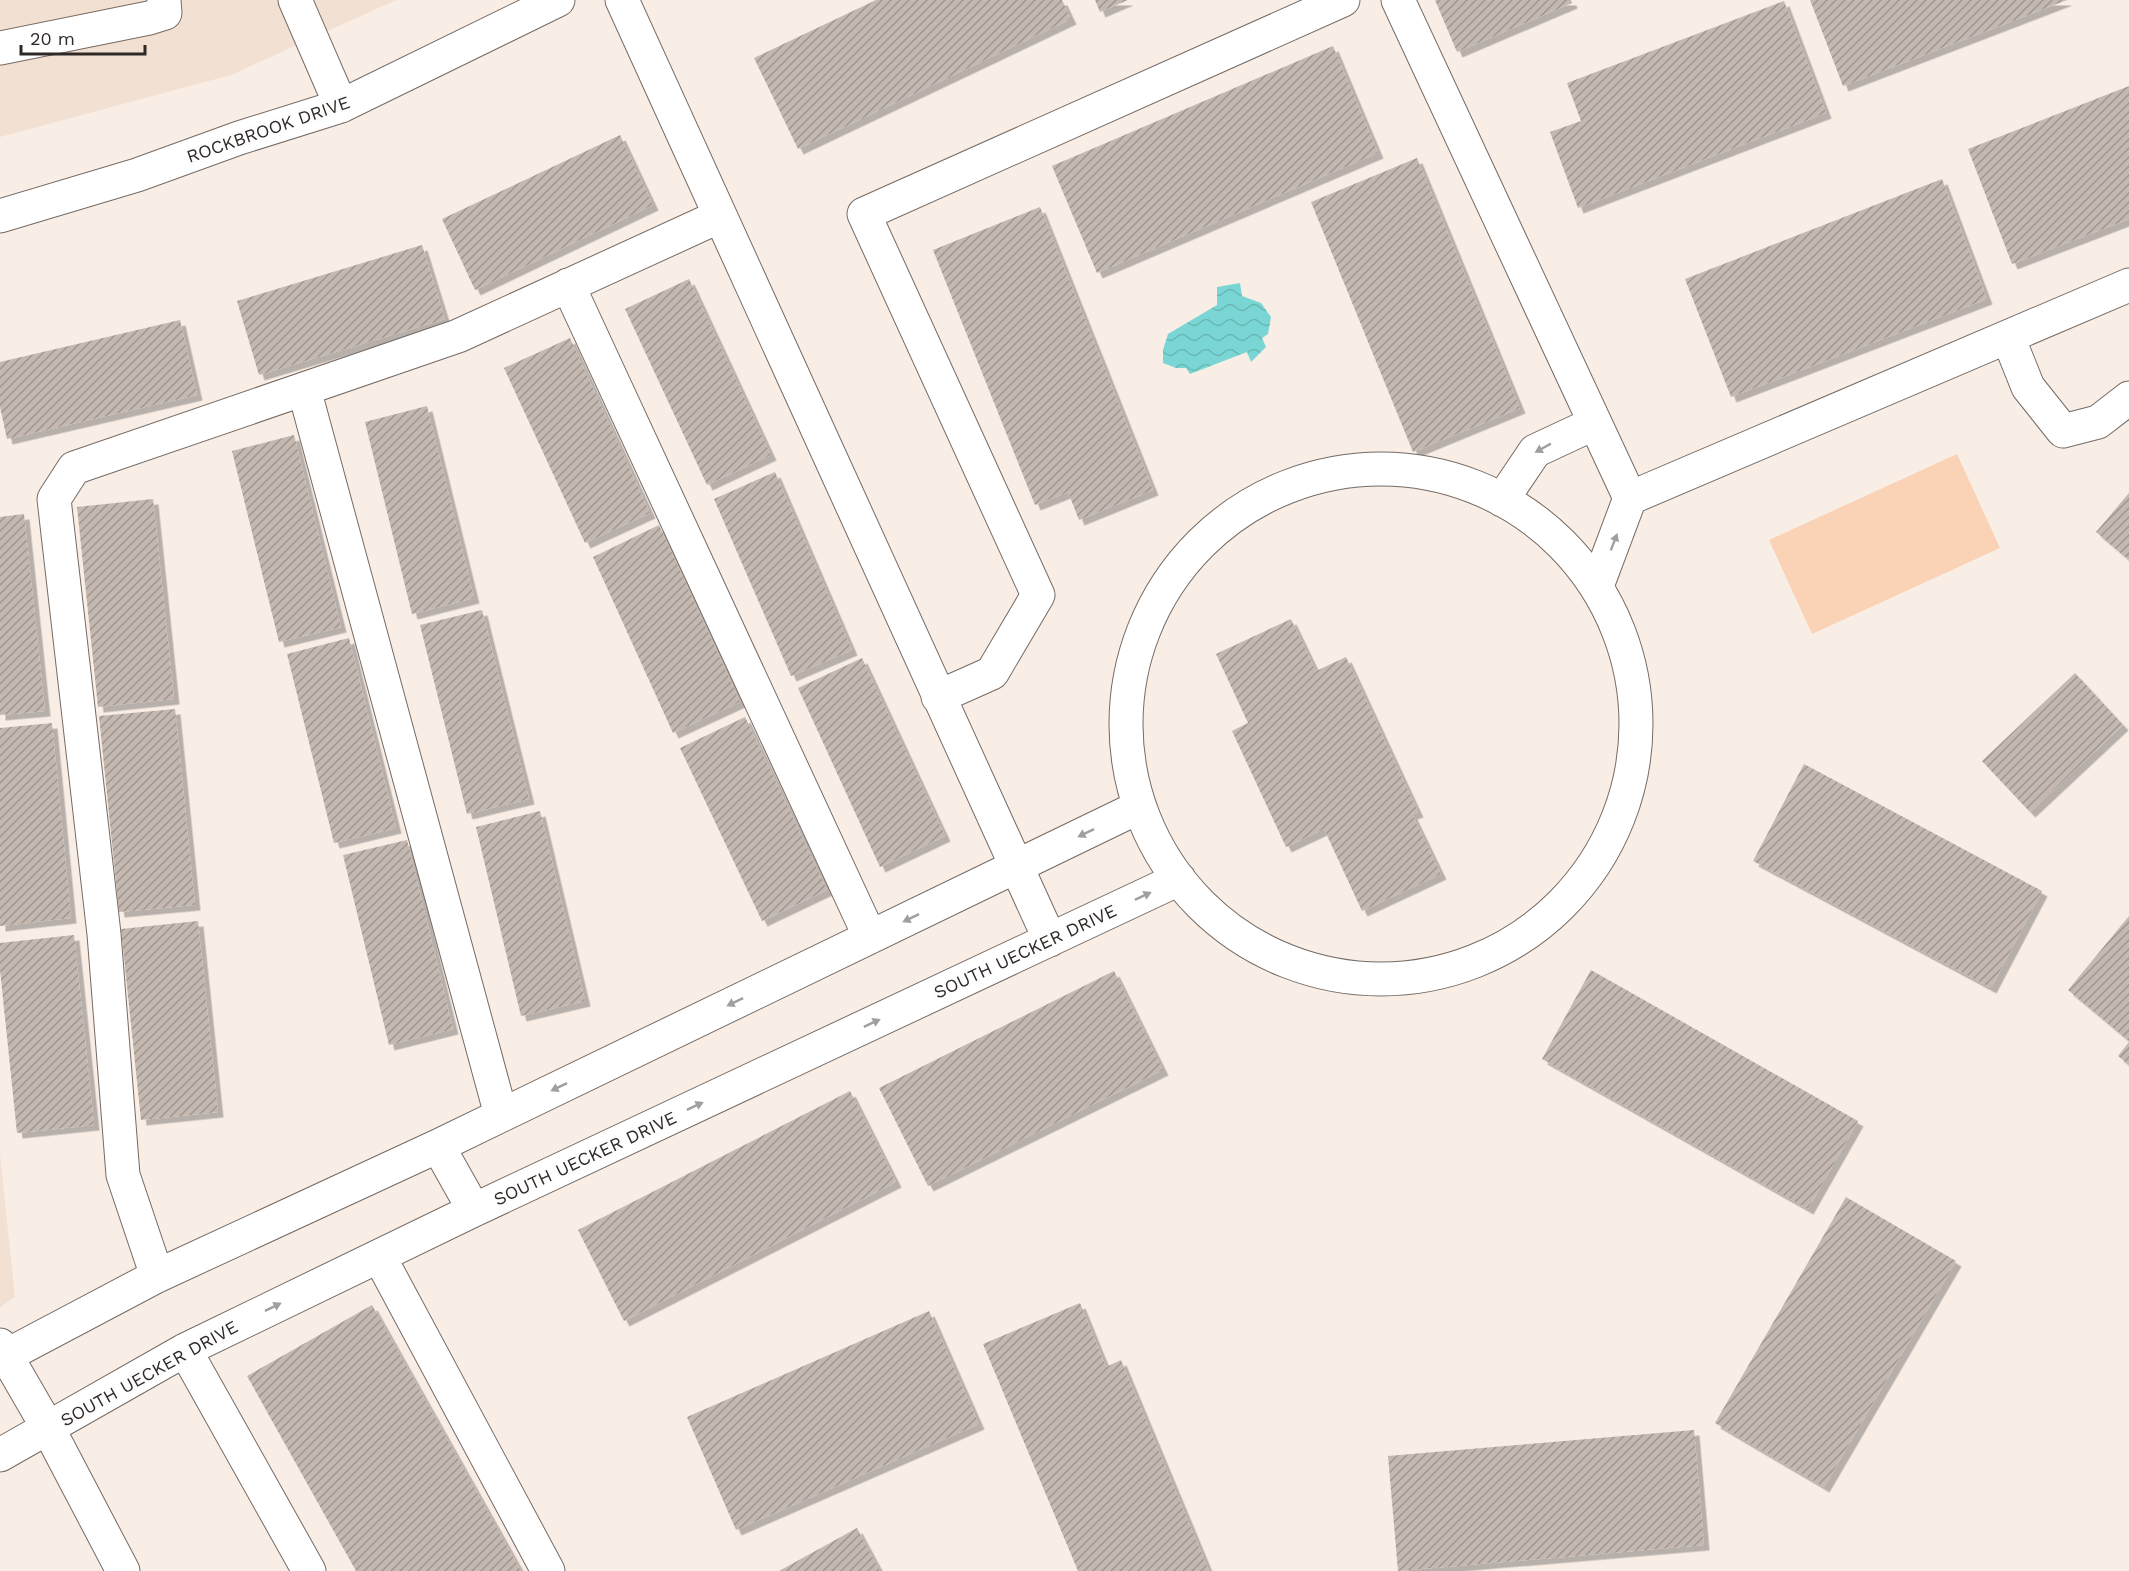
<svg xmlns="http://www.w3.org/2000/svg" width="2129" height="1571" viewBox="0 0 2129 1571" font-family="'Work Sans',sans-serif">
<style>
.built{fill:#f2e0d3}
.grass{fill:#fad2b5}
.water{fill:url(#water-waves)}
.building{fill:url(#building-hatch);filter:url(#shadow)}
.lines{fill:none;stroke-linecap:round;stroke-linejoin:round}
.minor-casing{stroke:#756b64;stroke-width:35}
.minor{stroke:#fff;stroke-width:33}
.oneway{fill:#a19f9d}
.labels{text-anchor:middle;dominant-baseline:central;stroke-width:6;stroke-linejoin:round;paint-order:stroke}
.street-label{font-size:18px;fill:#2e2926;stroke:#fdfdfd}
</style>
<defs>
<pattern id="water-waves" width="16" height="10" patternUnits="userSpaceOnUse" patternTransform="scale(1.5)"><rect width="16" height="10" fill="#79d6d4"/><path d="M0 5q4-4 8 0t8 0" fill="none" stroke="#69b8b6"/></pattern>
<pattern id="building-hatch" width="6" height="6" patternUnits="userSpaceOnUse" patternTransform="scale(1.5)"><rect width="6" height="6" fill="#c4b9b1"/><path d="M-1 1l2-2M0 6l6-6M5 7l2-2" fill="none" stroke="#a09690"/></pattern>
<filter id="shadow"><feDropShadow dx="5.5" dy="5.5" stdDeviation="0" flood-color="#0004"/></filter>
</defs>
<rect width="100%" height="100%" fill="#f9eee6"/>
<path class="built" d="M 0,0 L 396,0 L 231,75 L 0,137 Z
M 0,1154 L 15,1297 L 0,1307 Z"/>
<path class="grass" d="M 1957,454 L 2000,548 L 1812,634 L 1769,540 Z"/>
<path class="water" d="M 1240,283 L 1242,296 L 1261,303 L 1271,317 L 1268,334 L 1262,338 L 1266,347 L 1251,362 L 1247,352 L 1190,374 L 1186,368 L 1176,368 L 1163,363 L 1163,350 L 1168,334 L 1217,305 L 1217,287 Z"/>
<path class="building" d="M 876,0 L 1062,0 L 1071,19 L 798,149 L 754,58 Z
M 1095,0 L 1128,0 L 1100,12 Z
M 1435,0 L 1571,0 L 1572,3 L 1457,52 Z
M 1810,0 L 2067,0 L 1843,86 Z
M 1784,1 L 1826,113 L 1578,208 L 1550,132 L 1581,121 L 1567,83 Z
M 1333,46 L 1378,153 L 1097,273 L 1052,166 Z
M 2129,86 L 2129,219 L 2012,264 L 1968,149 Z
M 620,135 L 653,205 L 475,290 L 442,219 Z
M 1417,158 L 1520,408 L 1413,452 L 1311,202 Z
M 1942,179 L 1987,299 L 1731,397 L 1685,279 Z
M 1040,207 L 1153,490 L 1079,520 L 1068,492 L 1035,505 L 933,250 Z
M 422,245 L 445,319 L 259,375 L 237,301 Z
M 689,279 L 771,455 L 707,485 L 625,309 Z
M 180,320 L 197,395 L 7,439 L 0,407 L 0,362 Z
M 570,338 L 650,513 L 585,543 L 504,368 Z
M 427,406 L 474,598 L 412,614 L 365,422 Z
M 294,435 L 341,627 L 279,642 L 232,451 Z
M 775,472 L 852,650 L 791,676 L 714,499 Z
M 2129,493 L 2129,560 L 2096,532 Z
M 153,499 L 174,699 L 98,707 L 77,507 Z
M 24,514 L 45,711 L 0,715 L 0,517 Z
M 659,525 L 740,702 L 673,733 L 593,557 Z
M 482,610 L 529,799 L 467,814 L 420,625 Z
M 1291,619 L 1316,671 L 1346,657 L 1418,812 L 1412,814 L 1441,874 L 1362,911 L 1324,829 L 1286,847 L 1232,731 L 1248,723 L 1216,654 Z
M 349,638 L 396,828 L 334,843 L 287,654 Z
M 862,658 L 945,836 L 880,867 L 798,688 Z
M 2075,673 L 2123,725 L 2030,812 L 1982,761 Z
M 175,709 L 195,905 L 119,912 L 99,716 Z
M 745,717 L 827,890 L 762,921 L 680,748 Z
M 52,723 L 71,918 L 0,926 L 0,728 Z
M 1804,764 L 2042,891 L 1991,988 L 1753,861 Z
M 540,811 L 585,1001 L 521,1016 L 476,827 Z
M 407,840 L 453,1029 L 389,1045 L 343,855 Z
M 2129,916 L 2129,1041 L 2068,990 Z
M 198,921 L 218,1112 L 141,1120 L 121,929 Z
M 74,935 L 94,1125 L 17,1133 L 0,970 L 0,943 Z
M 1591,970 L 1858,1121 L 1808,1209 L 1542,1059 Z
M 1114,971 L 1163,1070 L 928,1186 L 879,1088 Z
M 2129,1042 L 2129,1065 L 2118,1056 Z
M 850,1091 L 896,1182 L 624,1321 L 578,1230 Z
M 1846,1197 L 1956,1261 L 1824,1487 L 1715,1423 Z
M 1080,1303 L 1106,1367 L 1121,1360 L 1209,1571 L 1078,1571 L 983,1344 Z
M 372,1305 L 521,1571 L 356,1571 L 247,1376 Z
M 929,1311 L 979,1424 L 736,1530 L 687,1417 Z
M 1694,1430 L 1704,1545 L 1398,1571 L 1388,1456 Z
M 857,1528 L 880,1571 L 779,1571 Z"/>
<g class="lines">
<defs>
<path id="minor" d="M 295,0 L 341,106
M 622,0 L 1050,940
M 1398,0 L 1630,498 L 2129,285
M 0,48 L 149,18 L 165,13 L 164,0
M 0,216 L 137,175 L 239,138 L 341,106 L 558,0
M 568,285 L 870,937
M 2008,337 L 2028,387 L 2063,431 L 2098,422 L 2129,398
M 304,389 L 501,1115
M1126 724a255 255 0 1 1 510 0a255 255 0 1 1-510 0Z
M 1502,500 L 1535,451 L 1595,423
M 1597,586 L 1630,498
M 938,697 L 992,673 L 1038,595 L 864,214 L 1343,0
M 438,1146 L 474,1210
M 379,1256 L 548,1571
M 157,1276 L 123,1175 L 104,934 L 54,499 L 74,468 L 458,336 L 720,216
M 0,1345 L 48,1428 L 123,1571
M 185,1350 L 309,1571
M 0,1359 L 157,1276 L 438,1146 L 1139,807
M 0,1455 L 185,1350 L 474,1210 L 1179,879"/>
</defs>
<use href="#minor" class="minor-casing"/>
<use href="#minor" class="minor"/>
</g>
<defs><path id="oneway-solid" d="M-6-.8H1V-3.2L6.5 0L1 3.2V.8H-6Z" transform="scale(1.5)"/></defs>
<g class="oneway">
<use href="#oneway-solid" transform="translate(1543 448) rotate(151)"/>
<use href="#oneway-solid" transform="translate(1614 542) rotate(-69)"/>
<use href="#oneway-solid" transform="translate(1086 833) rotate(154)"/>
<use href="#oneway-solid" transform="translate(1143 896) rotate(-25)"/>
<use href="#oneway-solid" transform="translate(911 918) rotate(154)"/>
<use href="#oneway-solid" transform="translate(735 1002) rotate(154)"/>
<use href="#oneway-solid" transform="translate(872 1023) rotate(-25)"/>
<use href="#oneway-solid" transform="translate(559 1087) rotate(154)"/>
<use href="#oneway-solid" transform="translate(695 1106) rotate(-25)"/>
<use href="#oneway-solid" transform="translate(273 1307) rotate(-26)"/>
</g>
<g class="labels">
<g class="street-label">
<text transform="translate(268 129) rotate(-19)">ROCKBROOK DRIVE</text>
<text transform="translate(1025 951) rotate(-25)">SOUTH UECKER DRIVE</text>
<text transform="translate(585 1158) rotate(-25)">SOUTH UECKER DRIVE</text>
<text transform="translate(149 1373) rotate(-29)">SOUTH UECKER DRIVE</text>
</g>
</g>
<path d="M21 45v9h124v-9" fill="none" stroke="#2e2926" stroke-width="3"/>
<text x="30" y="45" font-size="18" fill="#2e2926" stroke="#fdfdfd" stroke-width="4.5" paint-order="stroke">20 m</text>
</svg>
